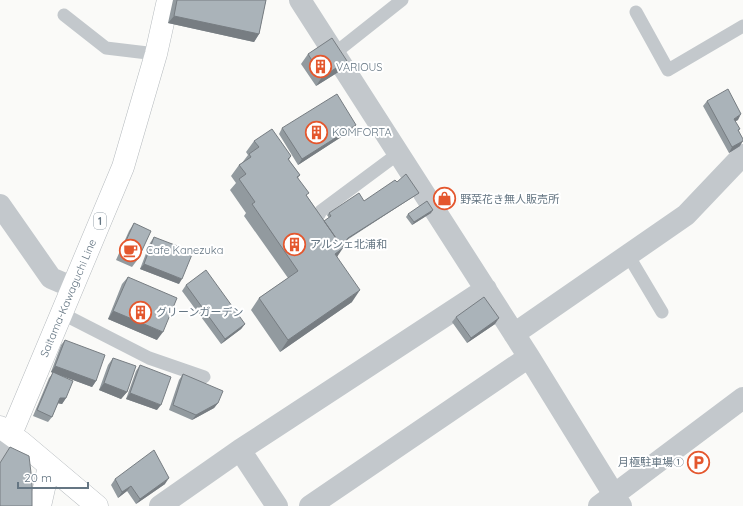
<svg xmlns="http://www.w3.org/2000/svg" width="743" height="506" viewBox="0 0 743 506" font-family="Quicksand,'Noto Sans JP',sans-serif">
<style>
.lines{fill:none;stroke-linecap:round;stroke-linejoin:round}
.primary-casing{stroke:#b5babe;stroke-width:23}
.service{stroke:#c3c8cc;stroke-width:13}
.minor{stroke:#c3c8cc;stroke-width:22}
.primary{stroke:#fff;stroke-width:22}
.wall{fill:#929a9f}
.shaded-wall{fill:#777d82}
.building{fill:#aab3b9;stroke:#777d82}
.labels{text-anchor:middle;dominant-baseline:central;stroke-width:4;stroke-linejoin:round;paint-order:stroke}
.shield{fill:#fff;stroke:#939fa8;stroke-width:1}
.shield-label{font-size:10px;font-weight:bold;fill:#657683}
.poi-label{font-size:11px;fill:#657683;stroke:#fff;text-anchor:start}
.street-label{font-size:11px;fill:#657683;stroke:#fff}
</style>
<rect width="100%" height="100%" fill="#fafaf8"/>
<g class="lines">
<defs>
<path id="primary" d="M 0,427 L 21,442 L 97,506
M 11,434 L 123,167 L 156,54 L 168,0
M 40,506 L 49,466"/>
</defs>
<use href="#primary" class="primary-casing"/>
<path class="service" d="M 636,12 L 668,70 L 743,26
M 64,15 L 106,48 L 156,54
M 335,53 L 402,0
M 315,222 L 321,211 L 399,153
M 628,255 L 662,312
M 61,313 L 149,358 L 204,377"/>
<path class="minor" d="M 300,0 L 529,357 L 621,506
M 0,205 L 51,278 L 72,287
M 514,334 L 686,215 L 743,155
M 240,450 L 277,506
M 0,452 L 11,434
M 160,506 L 240,450 L 486,289
M 310,506 L 529,357
M 599,506 L 743,398"/>
<use href="#primary" class="primary"/>
</g>
<path class="wall" d="M 173,0 L 266,0 L 259,34 L 254,42 L 168,23 Z
M 308,54 L 347,61 L 340,71 L 316,86 L 301,64 Z
M 707,101 L 738,120 L 735,121 L 739,130 L 740,146 L 729,153 L 703,106 Z
M 282,128 L 352,130 L 298,165 L 279,134 Z
M 254,141 L 291,156 L 289,160 L 300,175 L 298,178 L 307,196 L 324,221 L 329,218 L 327,215 L 329,213 L 364,201 L 397,182 L 419,193 L 416,195 L 347,240 L 337,256 L 352,302 L 280,352 L 251,310 L 259,298 L 288,278 L 244,216 L 246,213 L 230,190 L 236,183 L 231,176 L 239,165 L 242,163 L 248,155 L 246,152 Z
M 431,213 L 412,225 L 406,217 L 408,214 Z
M 134,223 L 138,259 L 132,267 L 116,260 L 129,231 Z
M 154,237 L 179,284 L 140,269 L 150,243 Z
M 128,277 L 157,340 L 108,319 L 122,284 Z
M 186,285 L 245,324 L 241,329 L 221,344 L 182,291 Z
M 456,317 L 495,324 L 467,343 L 452,322 Z
M 65,340 L 96,381 L 92,387 L 63,376 L 66,398 L 62,404 L 58,403 L 52,417 L 48,422 L 33,416 L 49,378 L 53,373 L 51,372 L 61,345 Z
M 113,358 L 127,392 L 121,399 L 99,390 L 108,365 Z
M 140,365 L 157,410 L 126,399 L 136,371 Z
M 183,374 L 218,403 L 214,408 L 192,420 L 169,410 L 179,380 Z
M 115,479 L 165,484 L 136,504 L 127,491 L 118,498 L 111,485 Z"/>
<path class="shaded-wall" d="M 174,16 L 259,34 L 254,42 L 168,23 Z
M 347,61 L 340,71 L 316,86 L 322,77 Z
M 741,114 L 738,120 L 730,124 L 734,119 Z
M 356,125 L 352,130 L 298,165 L 302,159 Z
M 743,141 L 740,146 L 729,153 L 732,147 Z
M 419,193 L 416,195 L 346,240 L 348,238 Z
M 433,210 L 431,213 L 412,225 L 414,222 Z
M 343,248 L 335,260 L 335,254 Z
M 144,264 L 182,279 L 179,284 L 140,269 Z
M 360,290 L 352,302 L 280,352 L 288,340 Z
M 113,311 L 163,332 L 157,340 L 108,319 Z
M 499,318 L 495,324 L 467,343 L 471,338 Z
M 245,324 L 241,329 L 221,344 L 225,339 Z
M 55,366 L 96,381 L 92,387 L 51,372 Z
M 104,383 L 127,392 L 121,399 L 99,390 Z
M 130,393 L 161,405 L 157,410 L 126,399 Z
M 60,398 L 66,398 L 62,404 L 56,403 Z
M 218,403 L 214,408 L 192,420 L 196,415 Z
M 169,478 L 165,484 L 136,504 L 140,499 Z
M 131,486 L 127,491 L 118,498 L 122,492 Z"/>
<path class="building" d="M 177,0 L 266,0 L 259,34 L 174,16 Z
M 332,38 L 347,61 L 322,77 L 308,54 Z
M 728,89 L 741,114 L 734,119 L 740,129 L 738,130 L 743,139 L 743,141 L 732,147 L 707,101 Z
M 337,94 L 356,125 L 302,159 L 282,128 Z
M 272,129 L 291,156 L 288,159 L 300,175 L 297,177 L 309,193 L 306,195 L 343,248 L 335,254 L 360,290 L 288,340 L 259,298 L 298,271 L 252,204 L 255,202 L 239,179 L 246,174 L 239,165 L 251,157 L 249,154 L 259,147 L 254,141 Z
M 406,174 L 419,193 L 348,238 L 342,247 L 324,221 L 331,216 L 329,213 L 359,193 L 364,201 L 395,180 L 397,182 Z
M 427,201 L 433,210 L 414,222 L 408,214 Z
M 134,223 L 151,231 L 138,259 L 121,252 Z
M 154,237 L 193,252 L 182,279 L 144,264 Z
M 206,270 L 245,324 L 225,339 L 186,285 Z
M 128,277 L 177,298 L 163,332 L 113,311 Z
M 484,297 L 499,318 L 471,338 L 456,317 Z
M 65,340 L 105,355 L 96,381 L 55,366 Z
M 113,358 L 136,366 L 127,392 L 104,383 Z
M 140,365 L 171,377 L 161,405 L 130,393 Z
M 53,372 L 73,381 L 66,398 L 60,398 L 52,417 L 37,410 Z
M 183,374 L 223,391 L 218,403 L 196,415 L 173,405 Z
M 10,447 L 29,456 L 32,481 L 32,506 L 0,506 L 0,463 Z
M 154,450 L 169,478 L 140,499 L 131,486 L 122,492 L 115,479 Z"/>
<defs>
<symbol id="building-ring" viewBox="-11 -11 22 22"><circle r="9.5" fill="#fff" stroke="#e4572e" stroke-width="1.5"/><path d="M-4-6H4V6H1V3H-1V6H-4ZM-2.5-4.3h1.7v1.8h-1.7ZM.8-4.3h1.7v1.8H.8ZM-2.5-1h1.7V.8h-1.7ZM.8-1h1.7V.8H.8Z" fill="#e4572e"/></symbol>
<symbol id="shop-ring" viewBox="-11 -11 22 22"><circle r="9.5" fill="#fff" stroke="#e4572e" stroke-width="1.5"/><path d="M-5-2.5h2.3a2.7 3.5 0 0 1 5.4 0H5L5.5 6h-11ZM-1.5-2.5h3a1.5 2.3 0 0 0-3 0Z" fill="#e4572e"/></symbol>
<symbol id="cafe-ring" viewBox="-11 -11 22 22"><circle r="9.5" fill="#fff" stroke="#e4572e" stroke-width="1.5"/><path d="M-5.5-4.5H6V0H3Q3 3.5 0 3.5H-2.5Q-5.5 3.5-5.5 0ZM3-3.2v2h1.7v-2ZM-6 4.5H4V6H-6Z" fill="#e4572e"/></symbol>
<symbol id="parking-ring" viewBox="-11 -11 22 22"><circle r="9.5" fill="#fff" stroke="#e4572e" stroke-width="1.5"/><path d="M-3.5-5.5H1a3.5 3.5 0 0 1 0 7H-1V5.5H-3.5ZM-1-3.4V-.6H.8a1.4 1.4 0 0 0 0-2.8Z" fill="#e4572e"/></symbol>
</defs>
<g fill-rule="evenodd">
<use href="#building-ring" x="308" y="54" width="25" height="25"/>
<use href="#building-ring" x="304" y="120" width="25" height="25"/>
<use href="#shop-ring" x="432" y="186" width="25" height="25"/>
<use href="#building-ring" x="282" y="232" width="25" height="25"/>
<use href="#cafe-ring" x="118" y="238" width="25" height="25"/>
<use href="#building-ring" x="128" y="300" width="25" height="25"/>
<use href="#parking-ring" x="686" y="450" width="25" height="25"/>
</g>
<g class="labels">
<rect class="shield" x="94" y="213" width="12" height="16" rx="3"/>
<g class="shield-label">
<text x="100" y="221">1</text>
</g>
<g class="poi-label">
<text x="336" y="67">VARIOUS</text>
<text x="332" y="132">KOMFORTA</text>
<text x="460" y="199">野菜花き無人販売所</text>
<text x="310" y="244">アルシェ北浦和</text>
<text x="146" y="250">Cafe Kanezuka</text>
<text x="156" y="312">グリーンガーデン</text>
<text x="684" y="462" text-anchor="end">月極駐車場①</text>
</g>
<g class="street-label">
<text transform="translate(68 298) rotate(-67)">Saitama-Kawaguchi Line</text>
</g>
</g>
<path d="M18 482v6h70v-6" fill="none" stroke="#657683" stroke-width="2"/>
<text x="24" y="482" font-size="12" fill="#657683" stroke="#ffffff" stroke-width="3" paint-order="stroke">20 m</text>
</svg>
